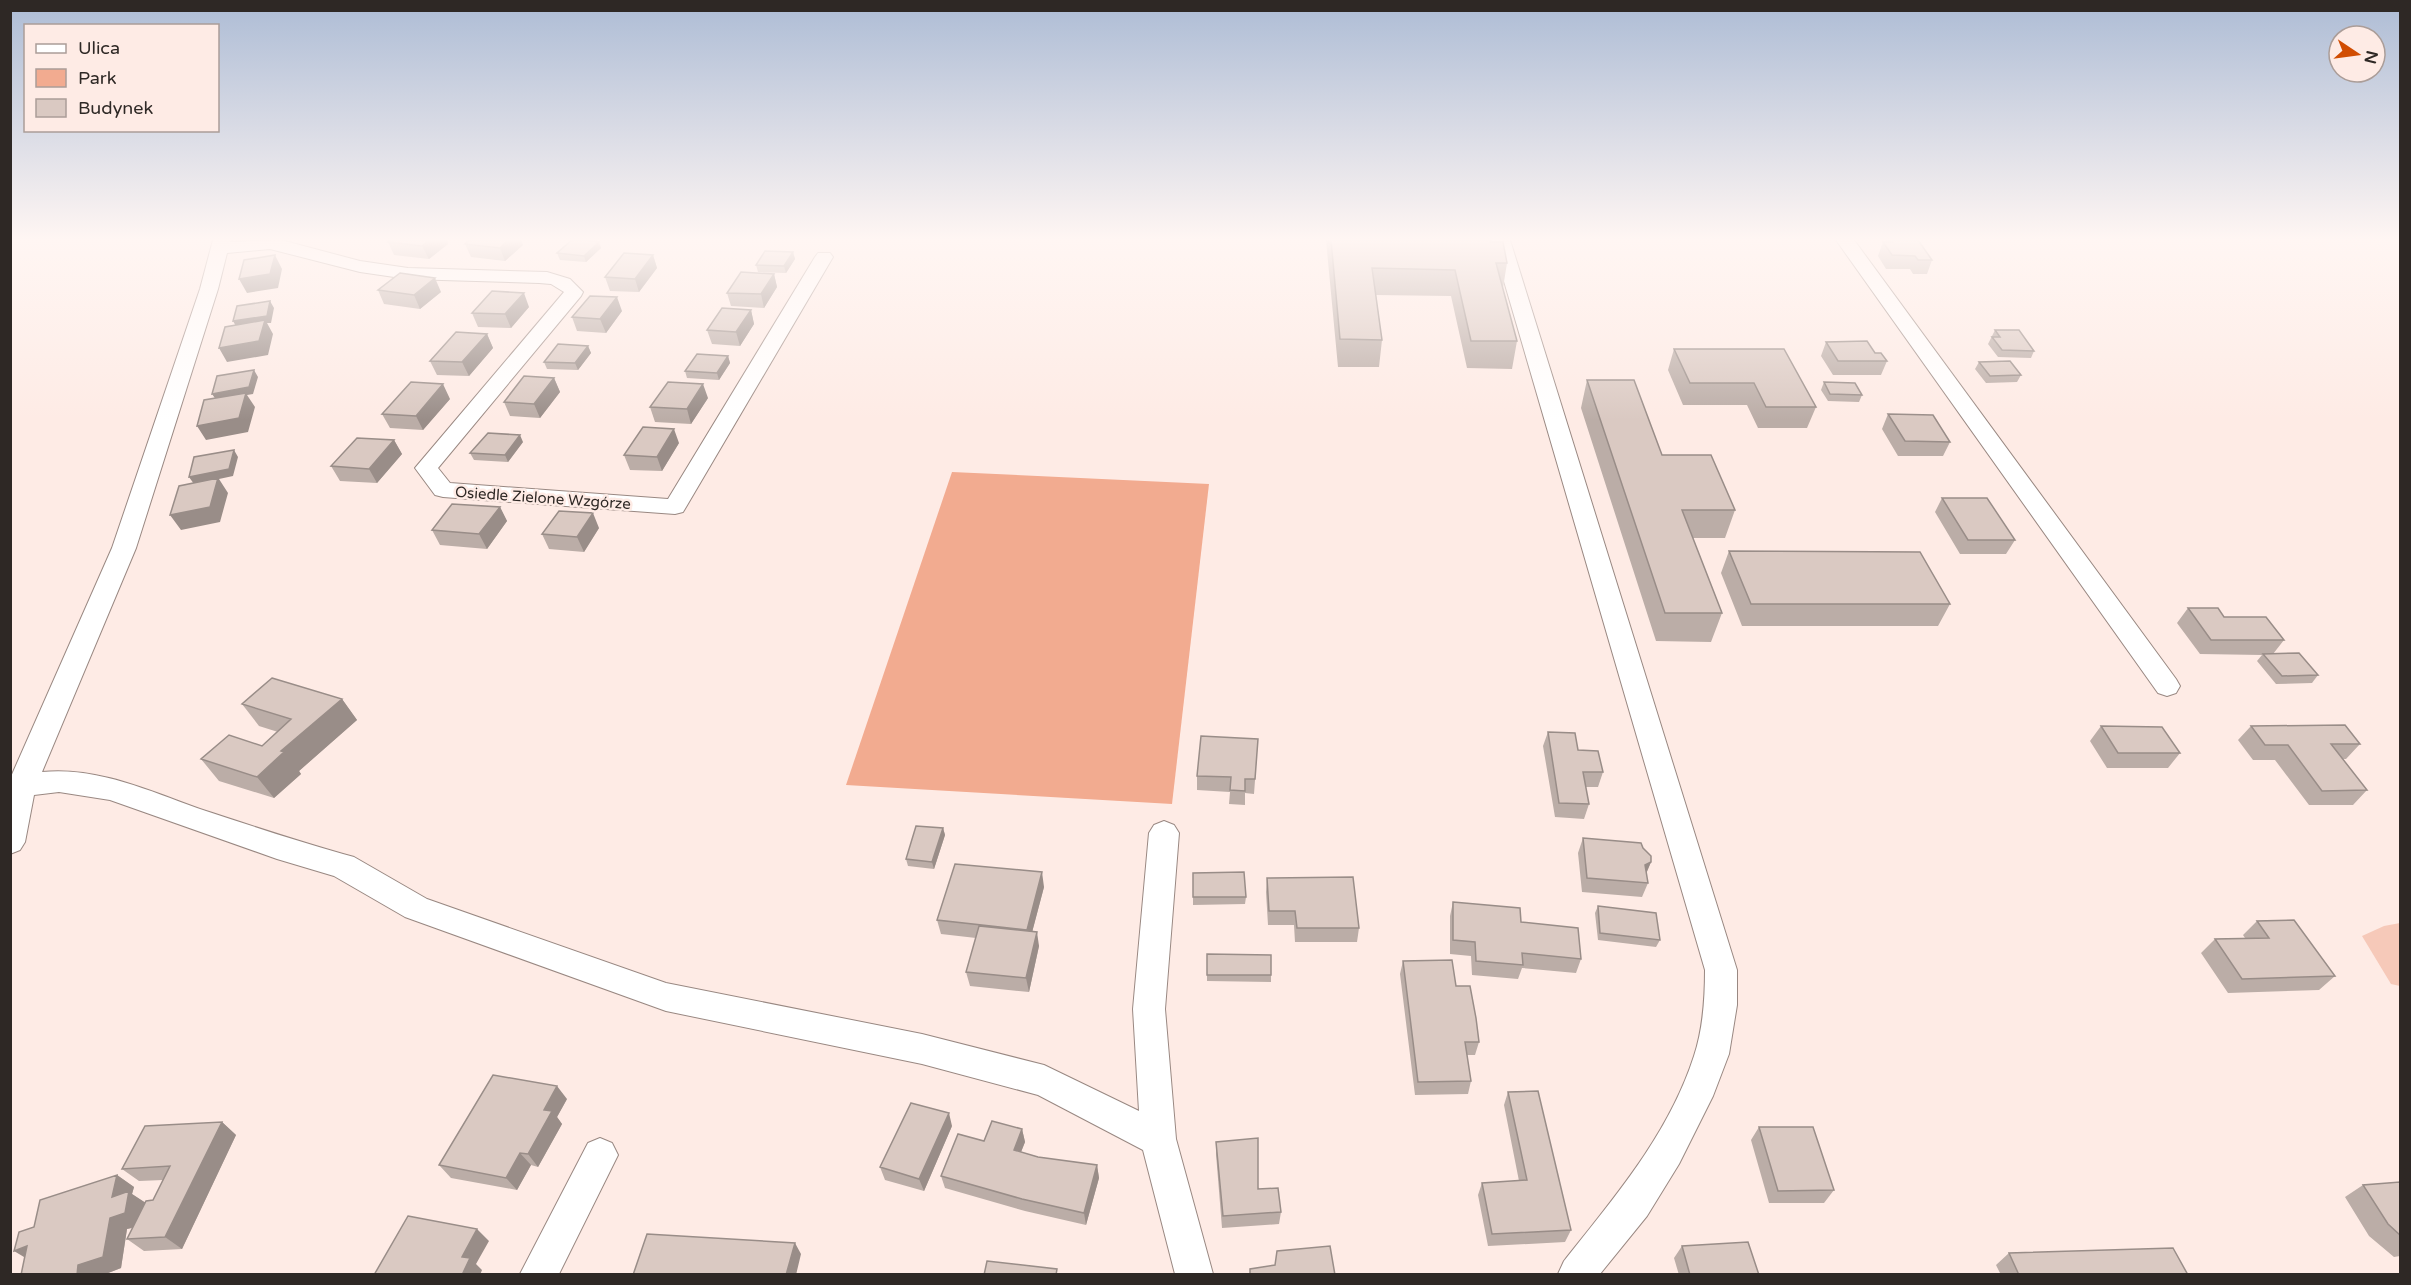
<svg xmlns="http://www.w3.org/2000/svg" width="2411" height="1285" viewBox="0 0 2411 1285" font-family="'Varela Round',sans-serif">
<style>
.green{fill:#f2ab90}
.water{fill:#f6c9b9}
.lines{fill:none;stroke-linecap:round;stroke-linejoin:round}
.street-casing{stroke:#998882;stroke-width:2}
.street{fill:#fff;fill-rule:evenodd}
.wall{fill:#bbada7}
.shaded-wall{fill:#998d88}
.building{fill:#dac9c2;stroke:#998d88;stroke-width:1.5}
.labels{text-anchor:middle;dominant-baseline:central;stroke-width:5;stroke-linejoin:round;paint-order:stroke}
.far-street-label{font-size:15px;fill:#2e2825;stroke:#feebe5}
</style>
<rect width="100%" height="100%" fill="#feebe5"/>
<path class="green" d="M 952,472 L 1209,484 L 1172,804 L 846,785 Z"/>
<path class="water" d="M 2400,923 L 2400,986 L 2391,984 L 2362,936 L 2384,926 Z"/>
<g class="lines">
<defs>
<path id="street" d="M 213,240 L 231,240 L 230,242 L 281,240 L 360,261 L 408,268 L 547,272 L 570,279 L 583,292 L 581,296 L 438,468 L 450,483 L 668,499 L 815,257 L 818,253 L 830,253 L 833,257 L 686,507 L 683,512 L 675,514 L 443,497 L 435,495 L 415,468 L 564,292 L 551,284 L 539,283 L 408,279 L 360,272 L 270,249 L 227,253 L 218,289 L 136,548 L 42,772 C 98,766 154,793 206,811 C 252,826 297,841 343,854 L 354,857 L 427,899 L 666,983 L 922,1034 L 1044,1065 L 1139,1111 L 1133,1009 L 1149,833 L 1154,825 L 1164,821 L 1174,825 L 1179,833 L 1165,1009 L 1176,1139 L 1213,1274 L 1175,1274 L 1143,1150 L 1038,1095 L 922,1064 L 666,1011 L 405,917 L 334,876 L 277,859 L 110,800 L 59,792 L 34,795 L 25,842 L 20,850 L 10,854 L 10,779 L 112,548 L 200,289 Z
M 1492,240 L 1510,240 L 1737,970 L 1737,1005 L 1729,1054 L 1713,1096 L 1679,1164 L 1647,1216 L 1600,1274 L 1558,1274 L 1564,1261 C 1614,1198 1669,1134 1694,1056 C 1703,1029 1705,999 1705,970 Z
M 1836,240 L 1854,240 L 2176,679 L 2180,686 L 2176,693 L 2167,696 L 2158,693 Z
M 600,1138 L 612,1143 L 618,1155 L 559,1274 L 520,1274 L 588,1143 Z"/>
</defs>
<use href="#street" class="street-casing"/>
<use href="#street" class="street"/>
</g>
<path class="wall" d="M 390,240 L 447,240 L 448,244 L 429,259 L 394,255 L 388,242 Z
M 1326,240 L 1490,240 L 1507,263 L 1503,288 L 1517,341 L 1512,369 L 1467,368 L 1451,296 L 1376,295 L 1382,340 L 1379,367 L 1338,367 Z
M 1887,240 L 1918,240 L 1932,260 L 1927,274 L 1913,274 L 1910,269 L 1886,269 L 1878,256 L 1883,242 L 1886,242 Z
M 465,244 L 523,245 L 505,261 L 471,257 Z
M 601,248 L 586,262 L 560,260 L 557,253 Z
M 793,252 L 795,259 L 786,273 L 758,272 L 756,265 Z
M 653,255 L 657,268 L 639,292 L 610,291 L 605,277 Z
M 774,274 L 777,287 L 764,308 L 731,306 L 727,293 Z
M 378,290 L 441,292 L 420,309 L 384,304 Z
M 529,307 L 511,328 L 478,327 L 472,313 Z
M 751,310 L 754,324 L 740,346 L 712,344 L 707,330 Z
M 622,311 L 606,333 L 577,331 L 572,317 Z
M 1995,330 L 2034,351 L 2031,358 L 1998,357 L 1988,344 Z
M 487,334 L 493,348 L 469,376 L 437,375 L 430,361 Z
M 1826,342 L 1875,353 L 1887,361 L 1881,375 L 1833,375 L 1821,356 Z
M 588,346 L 591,353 L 578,370 L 547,369 L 544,362 Z
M 1674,349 L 1816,407 L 1807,428 L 1758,428 L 1747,405 L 1683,405 L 1668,370 Z
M 728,356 L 730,363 L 719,380 L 687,378 L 685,371 Z
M 1979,362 L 2021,375 L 2017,382 L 1986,383 L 1975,369 Z
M 554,378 L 560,392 L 540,418 L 510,416 L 504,402 Z
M 1587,380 L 1662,455 L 1735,510 L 1725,538 L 1693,538 L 1722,613 L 1711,642 L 1656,641 L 1581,408 Z
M 1824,382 L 1862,395 L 1859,402 L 1828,401 L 1821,390 Z
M 708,398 L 691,424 L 655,422 L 650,407 Z
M 450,399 L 423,430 L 390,428 L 382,414 Z
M 1888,414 L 1950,442 L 1943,456 L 1898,456 L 1882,429 Z
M 394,440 L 402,454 L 377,483 L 340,481 L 331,466 Z
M 523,442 L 508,462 L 474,460 L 470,453 Z
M 679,443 L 662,471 L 630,470 L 624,455 Z
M 1942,498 L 2015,540 L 2006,554 L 1960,554 L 1935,512 Z
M 500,507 L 507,521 L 487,549 L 440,545 L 432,530 Z
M 599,528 L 584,552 L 549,549 L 542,534 Z
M 1729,551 L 1950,604 L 1938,626 L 1742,626 L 1721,573 Z
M 2188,608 L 2224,617 L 2284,640 L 2273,654 L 2318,675 L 2312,683 L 2276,684 L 2257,661 L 2262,655 L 2200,654 L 2177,623 Z
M 342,699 L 357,720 L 299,771 L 301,774 L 274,798 L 219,781 L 201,759 L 262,746 L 278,732 L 259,726 L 242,704 Z
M 2101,726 L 2180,753 L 2168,768 L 2107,768 L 2090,741 Z
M 2251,726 L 2360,744 L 2346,759 L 2342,759 L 2367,790 L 2353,805 L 2309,805 L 2275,760 L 2253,760 L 2238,740 Z
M 1548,732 L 1578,750 L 1603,772 L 1598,787 L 1585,787 L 1589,804 L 1584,819 L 1555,817 L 1543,746 Z
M 1258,739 L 1254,794 L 1245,793 L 1245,805 L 1229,804 L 1230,792 L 1197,790 L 1197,776 Z
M 943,828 L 945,835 L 934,869 L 908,866 L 906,859 Z
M 1583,838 L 1643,848 L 1651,862 L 1646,874 L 1648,883 L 1642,897 L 1582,892 L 1578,853 Z
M 1193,873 L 1246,897 L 1245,904 L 1193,905 Z
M 1267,878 L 1359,928 L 1357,942 L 1295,942 L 1294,925 L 1268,925 L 1266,892 Z
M 1044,887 L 1032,932 L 1039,946 L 1029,992 L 970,986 L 966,972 L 976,938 L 941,934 L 937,920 Z
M 1453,902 L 1521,922 L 1581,959 L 1576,973 L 1522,968 L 1518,979 L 1472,975 L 1471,956 L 1450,954 L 1450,916 Z
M 1598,906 L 1660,940 L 1656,947 L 1598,940 L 1595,913 Z
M 2257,921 L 2335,976 L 2319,990 L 2228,993 L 2201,953 L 2215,939 L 2245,938 L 2243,935 Z
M 1207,954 L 1271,975 L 1271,982 L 1207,981 Z
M 1403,961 L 1479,1042 L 1475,1055 L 1467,1055 L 1471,1081 L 1468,1094 L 1415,1095 L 1400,974 Z
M 1508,1092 L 1571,1230 L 1565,1242 L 1488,1246 L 1478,1195 L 1482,1183 L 1519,1181 L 1504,1105 Z
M 567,1099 L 557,1117 L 562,1124 L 538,1167 L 531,1165 L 517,1190 L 451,1178 L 439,1165 Z
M 222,1122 L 236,1135 L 182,1249 L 144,1251 L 127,1239 L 133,1228 L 127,1229 L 121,1268 L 103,1275 L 21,1275 L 34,1227 L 117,1175 L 134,1187 L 132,1194 L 145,1203 L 153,1200 L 163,1180 L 139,1181 L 122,1169 Z
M 952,1126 L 924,1191 L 885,1180 L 880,1167 Z
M 1759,1127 L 1834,1190 L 1824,1203 L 1769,1203 L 1751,1140 Z
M 1022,1129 L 1025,1142 L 1021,1152 L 1038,1157 L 1097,1165 L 1099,1178 L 1086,1225 L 1025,1211 L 945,1188 L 941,1176 L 984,1141 Z
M 1216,1142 L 1281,1212 L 1279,1224 L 1222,1228 L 1216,1154 Z
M 2400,1182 L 2400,1256 L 2394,1257 L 2369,1236 L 2345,1197 L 2363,1185 Z
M 1682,1246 L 1759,1275 L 1679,1275 L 1674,1258 Z
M 2009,1253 L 2188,1275 L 2001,1275 L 1996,1265 Z"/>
<path class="shaded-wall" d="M 429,240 L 447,240 L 448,244 L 429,259 L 422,246 Z
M 508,240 L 521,240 L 523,245 L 505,261 L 500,248 Z
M 599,242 L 601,248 L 586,262 L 584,256 Z
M 793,252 L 795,259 L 786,273 L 784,266 Z
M 275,255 L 282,269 L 278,288 L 247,293 L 239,279 Z
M 653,255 L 657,268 L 639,292 L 635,279 Z
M 774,274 L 777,287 L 764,308 L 761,294 Z
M 435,278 L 441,292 L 420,309 L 414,295 Z
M 524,293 L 529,307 L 511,328 L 505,314 Z
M 617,297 L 622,311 L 606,333 L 600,319 Z
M 270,301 L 274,308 L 271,323 L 267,323 L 273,334 L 268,355 L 227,362 L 219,348 L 237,328 L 233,321 Z
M 751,310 L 754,324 L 740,346 L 736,332 Z
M 487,334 L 493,348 L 469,376 L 462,362 Z
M 588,346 L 591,353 L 578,370 L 575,363 Z
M 728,356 L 730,363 L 719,380 L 717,373 Z
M 254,370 L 258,377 L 253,394 L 247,395 L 255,407 L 248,432 L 206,440 L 197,426 L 217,401 L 212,394 Z
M 554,378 L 560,392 L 540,418 L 534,404 Z
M 443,384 L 450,399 L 423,430 L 416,416 Z
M 703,384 L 708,398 L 691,424 L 687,409 Z
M 674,429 L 679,443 L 662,471 L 657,457 Z
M 520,435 L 523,442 L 508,462 L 505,455 Z
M 394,440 L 402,454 L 377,483 L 369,469 Z
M 234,450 L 238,457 L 233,476 L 219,479 L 228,493 L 220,522 L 181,530 L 170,515 L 194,484 L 189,477 Z
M 500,507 L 507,521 L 487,549 L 479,534 Z
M 593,513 L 599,528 L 584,552 L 577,537 Z
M 342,699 L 357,720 L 299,771 L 301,774 L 274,798 L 257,777 L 281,751 Z
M 943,828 L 945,835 L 934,869 L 932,862 Z
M 1651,862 L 1645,876 L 1645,865 Z
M 1042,872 L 1044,887 L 1029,944 L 1027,930 Z
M 1037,932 L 1039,946 L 1029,992 L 1026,978 Z
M 557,1086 L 567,1099 L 557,1117 L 562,1124 L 538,1167 L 528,1154 L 544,1110 Z
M 949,1113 L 952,1126 L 924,1191 L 919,1179 Z
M 222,1122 L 236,1135 L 182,1249 L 165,1237 Z
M 1022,1129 L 1025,1142 L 1017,1162 L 1014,1150 Z
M 520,1153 L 531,1165 L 517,1190 L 506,1178 Z
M 1097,1165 L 1099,1178 L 1086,1225 L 1084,1213 Z
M 117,1175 L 134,1187 L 132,1194 L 146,1203 L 142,1225 L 127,1229 L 121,1268 L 103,1275 L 77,1275 L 78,1265 L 112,1197 Z
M 477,1229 L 489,1241 L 476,1264 L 482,1270 L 480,1275 L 462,1275 L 462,1257 Z
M 795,1243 L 801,1254 L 796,1275 L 786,1275 Z
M 27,1246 L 34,1263 L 14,1251 Z"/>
<path class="building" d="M 390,240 L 429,240 L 422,246 L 388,242 Z
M 469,240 L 508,240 L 500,248 L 465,244 Z
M 572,240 L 587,240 L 599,242 L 584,256 L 557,253 Z
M 1331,240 L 1490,240 L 1490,242 L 1503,242 L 1507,263 L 1496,263 L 1517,341 L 1471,341 L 1455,270 L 1372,268 L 1382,340 L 1340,339 Z
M 1890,240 L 1918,240 L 1932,260 L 1918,260 L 1915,256 L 1892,255 L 1883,242 L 1892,242 Z
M 765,251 L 793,252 L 784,266 L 756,265 Z
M 624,253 L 653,255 L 635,279 L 605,277 Z
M 275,255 L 270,274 L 239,279 L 244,260 Z
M 741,272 L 774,274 L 761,294 L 727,293 Z
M 400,273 L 435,278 L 414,295 L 378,290 Z
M 492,291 L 524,293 L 505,314 L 472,313 Z
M 590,296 L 617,297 L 600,319 L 572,317 Z
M 270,301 L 267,316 L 233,321 L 237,306 Z
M 722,308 L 751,310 L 736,332 L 707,330 Z
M 265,320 L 259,341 L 219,348 L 225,327 Z
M 1995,330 L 2019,330 L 2034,351 L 2002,350 L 1992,337 L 2000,337 Z
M 456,332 L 487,334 L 462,362 L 430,361 Z
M 1867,341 L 1875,353 L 1881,353 L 1887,361 L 1838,361 L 1826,342 Z
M 558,344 L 588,346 L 575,363 L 544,362 Z
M 1674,349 L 1784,349 L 1816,407 L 1766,407 L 1754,383 L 1690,383 Z
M 697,354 L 728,356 L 717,373 L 685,371 Z
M 2010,361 L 2021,375 L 1990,376 L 1979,362 Z
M 254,370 L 249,387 L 212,394 L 217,376 Z
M 524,376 L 554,378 L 534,404 L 504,402 Z
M 1587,380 L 1634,380 L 1662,455 L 1711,455 L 1735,510 L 1682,510 L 1722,613 L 1665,613 Z
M 411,382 L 443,384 L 416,416 L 382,414 Z
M 668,382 L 703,384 L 687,409 L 650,407 Z
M 1824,382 L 1855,383 L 1862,395 L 1830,394 Z
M 246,393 L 239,418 L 197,426 L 204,400 Z
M 1888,414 L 1933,415 L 1950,442 L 1905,441 Z
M 643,427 L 674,429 L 657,457 L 624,455 Z
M 488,433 L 520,435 L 505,455 L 470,453 Z
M 357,438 L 394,440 L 369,469 L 331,466 Z
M 234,450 L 229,469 L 189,477 L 194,457 Z
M 218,478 L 210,507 L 170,515 L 179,486 Z
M 1942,498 L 1987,498 L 2015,540 L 1968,540 Z
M 452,504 L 500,507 L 479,534 L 432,530 Z
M 559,511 L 593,513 L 577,537 L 542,534 Z
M 1729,551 L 1920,552 L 1950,604 L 1751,604 Z
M 2188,608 L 2218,608 L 2224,617 L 2266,617 L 2284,640 L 2211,640 Z
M 2299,653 L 2318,675 L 2282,676 L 2263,654 Z
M 272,678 L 342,699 L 281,751 L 284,752 L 257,777 L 201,759 L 229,735 L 262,746 L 291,719 L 242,704 Z
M 2345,725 L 2360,744 L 2331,744 L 2367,790 L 2322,791 L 2288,745 L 2265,745 L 2251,726 Z
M 2101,726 L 2162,727 L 2180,753 L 2118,753 Z
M 1548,732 L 1575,733 L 1578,750 L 1598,751 L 1603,772 L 1583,772 L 1589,804 L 1559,803 Z
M 1201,736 L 1258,739 L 1255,779 L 1245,779 L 1245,791 L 1230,790 L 1231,777 L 1197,776 Z
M 916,826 L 943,828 L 932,862 L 906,859 Z
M 1583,838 L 1641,843 L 1643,848 L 1651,856 L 1651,862 L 1645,865 L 1648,883 L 1587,878 Z
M 955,864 L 1042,872 L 1027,930 L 937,920 Z
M 1244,872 L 1246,897 L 1193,897 L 1193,873 Z
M 1353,877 L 1359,928 L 1297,928 L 1295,911 L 1269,911 L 1267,878 Z
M 1453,902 L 1520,908 L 1521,922 L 1578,928 L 1581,959 L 1522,953 L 1523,965 L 1476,961 L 1475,942 L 1453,940 Z
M 1598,906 L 1656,913 L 1660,940 L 1600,933 Z
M 2294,920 L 2335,976 L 2242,979 L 2215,939 L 2269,938 L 2257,921 Z
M 979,926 L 1037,932 L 1026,978 L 966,972 Z
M 1207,954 L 1271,955 L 1271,975 L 1207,975 Z
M 1452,960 L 1456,986 L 1470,986 L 1476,1018 L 1479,1042 L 1465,1042 L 1471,1081 L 1418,1082 L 1403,961 Z
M 493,1075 L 557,1086 L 544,1110 L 552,1111 L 528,1154 L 520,1153 L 506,1178 L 439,1165 Z
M 1538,1091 L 1571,1230 L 1492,1234 L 1482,1183 L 1527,1180 L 1508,1092 Z
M 911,1103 L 949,1113 L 919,1179 L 880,1167 Z
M 992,1121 L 1022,1129 L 1014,1150 L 1038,1157 L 1097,1165 L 1084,1213 L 1022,1199 L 941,1176 L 958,1134 L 984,1141 Z
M 222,1122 L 165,1237 L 127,1239 L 146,1201 L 153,1200 L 170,1166 L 122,1169 L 145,1126 Z
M 1759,1127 L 1813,1127 L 1834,1190 L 1778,1191 Z
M 1258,1138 L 1258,1189 L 1278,1188 L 1281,1212 L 1223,1216 L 1216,1142 Z
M 117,1175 L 112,1197 L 129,1191 L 125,1213 L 110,1218 L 103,1257 L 78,1265 L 77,1275 L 21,1275 L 27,1246 L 14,1251 L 19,1232 L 34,1227 L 40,1200 Z
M 2400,1182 L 2400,1235 L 2388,1224 L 2363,1185 Z
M 408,1216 L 477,1229 L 462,1257 L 470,1258 L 462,1275 L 374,1275 Z
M 647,1234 L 795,1243 L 786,1275 L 633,1275 Z
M 1748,1242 L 1759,1275 L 1690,1275 L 1682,1246 Z
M 1330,1246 L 1335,1275 L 1250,1275 L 1250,1269 L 1275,1265 L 1277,1251 Z
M 2173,1248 L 2188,1275 L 2019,1275 L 2009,1253 Z
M 987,1261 L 1057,1269 L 1056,1275 L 984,1275 Z"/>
<linearGradient id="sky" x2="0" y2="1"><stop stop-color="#adbcd5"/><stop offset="0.57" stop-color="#fff6f3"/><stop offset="1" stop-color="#fff6f3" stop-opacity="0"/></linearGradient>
<rect width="2411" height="420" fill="url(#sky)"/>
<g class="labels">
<g class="far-street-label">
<text transform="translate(543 498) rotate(4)">Osiedle Zielone Wzgórze</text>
</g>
</g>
<rect width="2411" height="1285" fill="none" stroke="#2e2825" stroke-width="24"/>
<rect x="24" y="24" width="195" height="108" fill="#feebe5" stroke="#ab9d98" stroke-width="1.5"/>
<rect x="36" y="44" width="30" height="9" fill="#ffffff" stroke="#ab9d98" stroke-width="1.5"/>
<text x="78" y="54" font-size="18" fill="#2e2825">Ulica</text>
<rect x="36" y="69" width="30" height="18" fill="#f2ab90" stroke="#ab9d98" stroke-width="1.5"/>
<text x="78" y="84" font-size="18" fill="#2e2825">Park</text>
<rect x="36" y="99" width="30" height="18" fill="#dac9c2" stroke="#ab9d98" stroke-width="1.5"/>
<text x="78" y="114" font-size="18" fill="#2e2825">Budynek</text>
<g transform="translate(2357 54) rotate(103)"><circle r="28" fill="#feebe5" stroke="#ab9d98" stroke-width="1.5"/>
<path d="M0-4.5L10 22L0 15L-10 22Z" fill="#d14d02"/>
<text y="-9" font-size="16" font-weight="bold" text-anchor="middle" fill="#2e2825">N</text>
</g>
</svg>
